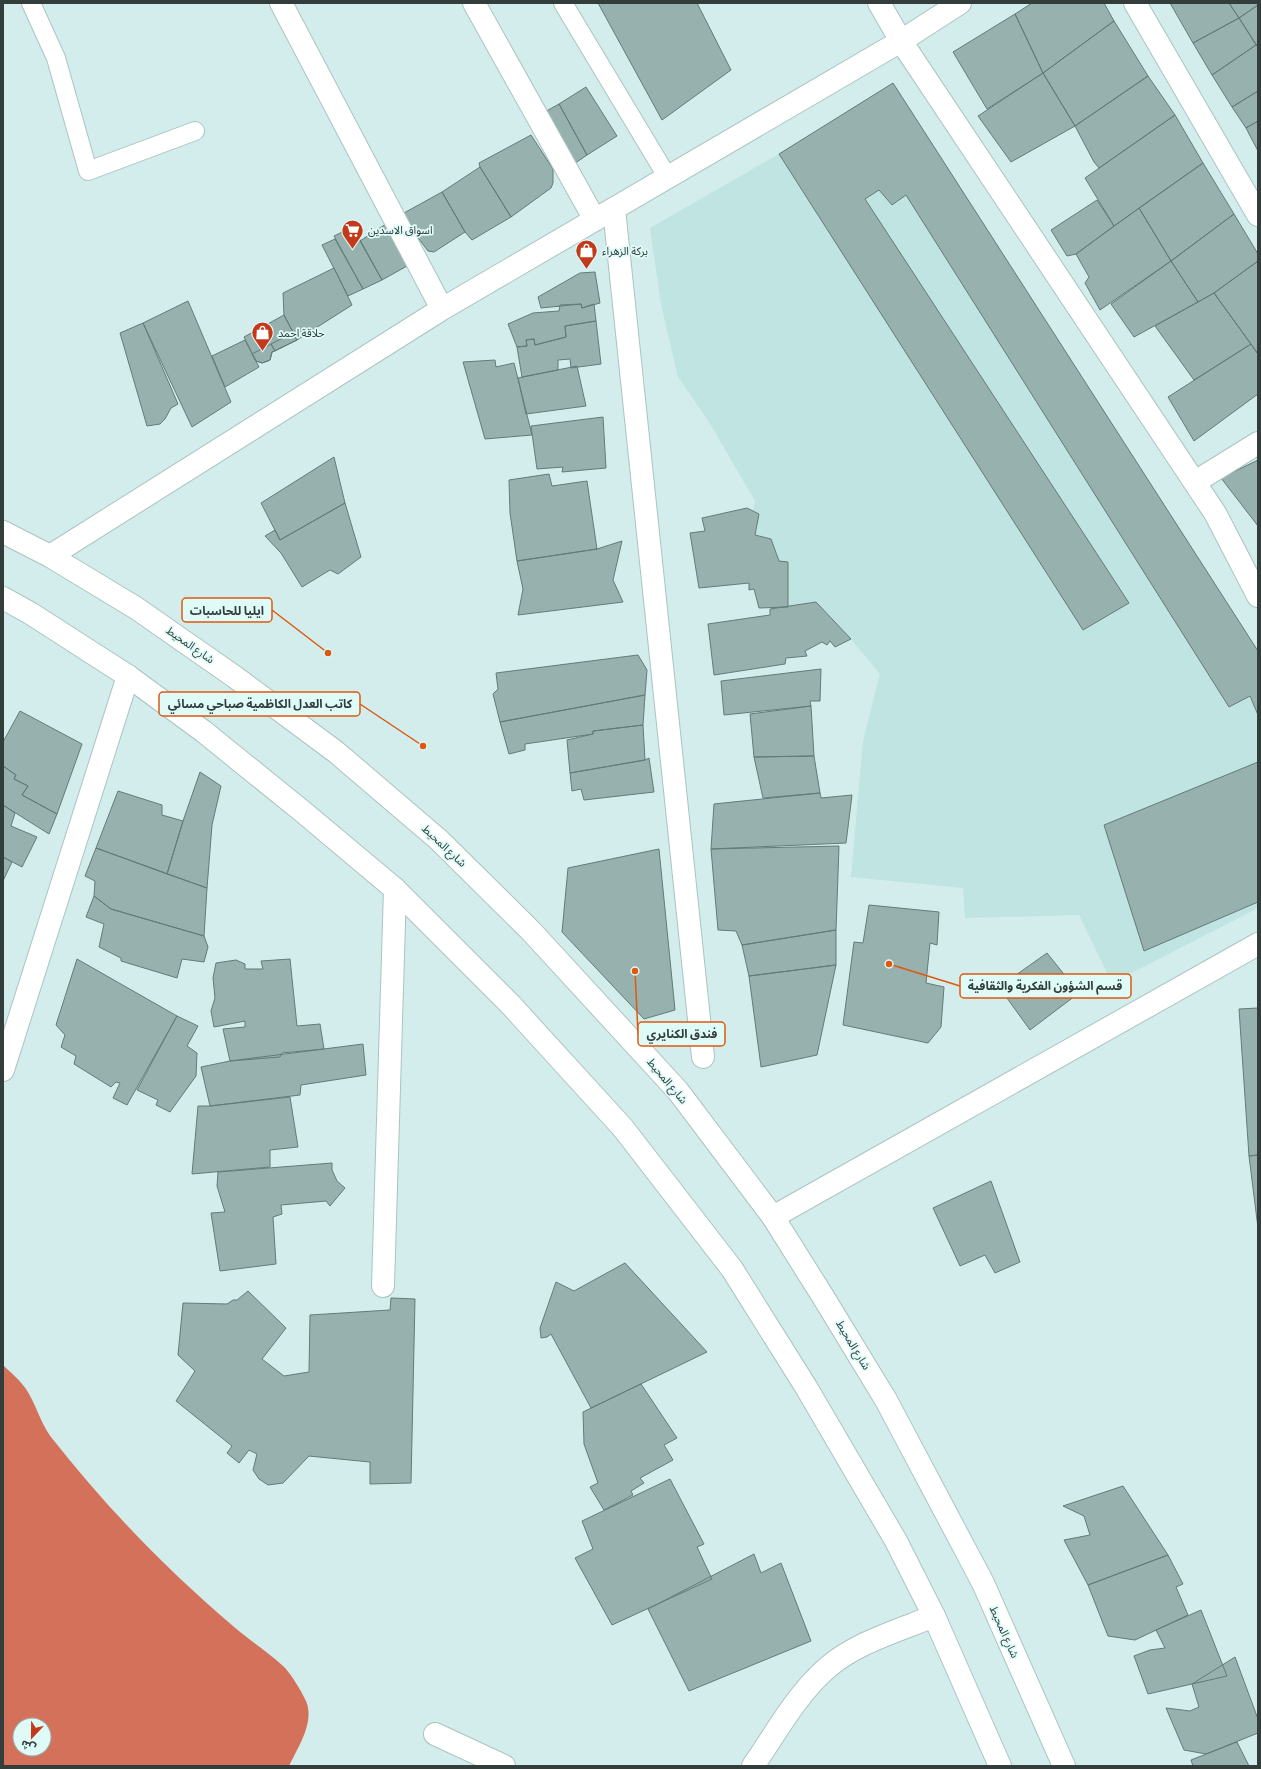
<svg xmlns="http://www.w3.org/2000/svg" width="1261" height="1769" viewBox="0 0 1261 1769" font-family="'Source Sans 3','Noto Sans Arabic',sans-serif">
<style>
.built{fill:#bfe4e1}
.water{fill:#d4715b;fill-rule:evenodd}
.building{fill:#97b1ae;stroke:#637b79}
.lines{fill:none;stroke-linecap:round;stroke-linejoin:round}
.lane-casing{stroke:#aac4c2;stroke-width:20}
.street-casing{stroke:#aac4c2;stroke-width:24}
.primary-casing{stroke:#aac4c2;stroke-width:24}
.lane{stroke:#fff;stroke-width:18}
.street{stroke:#fff;stroke-width:22}
.primary{stroke:#fff;stroke-width:22}
.labels{text-anchor:middle;dominant-baseline:central;stroke-width:3.5;stroke-linejoin:round;paint-order:stroke}
.poi-label{font-size:11px;fill:#323d3c;stroke:#dffbf8;text-anchor:start}
.street-label{font-size:11px;fill:#323d3c;stroke:#dffbf8}
.leader{fill:none;stroke:#df580e;stroke-width:1.5}
.callout-dot{fill:#df580e;stroke:#dffbf8;stroke-width:1.5}
.callout{fill:#dffbf8;stroke:#df580e;stroke-width:1.5}
.callout-label{font-size:12px;text-anchor:middle;font-weight:bold;fill:#323d3c}
</style>
<rect width="100%" height="100%" fill="#d2edeb"/>
<path class="built" d="M 893,83 L 1258,651 L 1258,908 L 1112,983 L 1079,915 L 965,918 L 963,888 L 851,877 L 863,741 L 880,674 L 851,639 L 816,602 L 788,607 L 779,561 L 771,539 L 755,535 L 759,514 L 753,510 L 755,501 L 709,422 L 678,377 L 661,304 L 650,228 L 779,154 Z"/>
<path class="water" d="M 3,1365 C 10,1372 20,1380 26,1389 C 36,1404 40,1422 51,1437 C 105,1506 167,1570 233,1626 C 249,1640 267,1651 283,1666 C 290,1672 302,1692 306,1701 C 315,1722 298,1747 289,1766 L 3,1766 ZM 20,1725 L 44,1725 L 44,1749 L 20,1749 Z"/>
<path class="building" d="M 598,3 L 697,3 L 731,70 L 662,120 Z
M 1032,3 L 1104,3 L 1114,21 L 1043,73 L 1015,14 Z
M 1170,3 L 1229,3 L 1239,18 L 1193,43 Z
M 1229,3 L 1258,3 L 1258,5 L 1239,18 Z
M 1258,5 L 1258,47 L 1239,18 Z
M 1015,14 L 1043,73 L 987,109 L 953,52 Z
M 1239,18 L 1256,45 L 1212,75 L 1193,43 Z
M 1114,21 L 1148,76 L 1075,126 L 1043,73 Z
M 1256,45 L 1258,47 L 1258,91 L 1232,107 L 1212,75 Z
M 1043,73 L 1075,126 L 1011,162 L 978,116 Z
M 1148,76 L 1175,115 L 1099,168 L 1094,162 L 1075,126 Z
M 893,83 L 1258,651 L 1258,715 L 1250,696 L 1229,707 L 906,195 L 892,205 L 879,190 L 865,199 L 1129,603 L 1083,630 L 779,154 Z
M 586,87 L 617,136 L 587,155 L 559,104 Z
M 1258,91 L 1258,121 L 1246,128 L 1232,107 Z
M 559,104 L 587,155 L 571,166 L 541,114 Z
M 1175,115 L 1203,163 L 1114,226 L 1085,178 Z
M 1258,121 L 1258,151 L 1246,128 Z
M 531,135 L 553,169 L 553,183 L 551,188 L 511,217 L 480,167 L 479,163 Z
M 1203,163 L 1234,214 L 1171,261 L 1139,208 Z
M 480,167 L 511,217 L 472,240 L 465,232 L 442,192 Z
M 442,192 L 465,232 L 434,252 L 428,251 L 410,227 L 404,213 Z
M 1097,200 L 1114,226 L 1076,254 L 1067,256 L 1051,230 Z
M 1139,208 L 1171,261 L 1100,310 L 1085,283 L 1089,277 L 1076,254 Z
M 1234,214 L 1258,254 L 1258,261 L 1214,293 L 1198,302 L 1171,261 Z
M 386,224 L 407,266 L 382,280 L 360,241 Z
M 353,227 L 382,280 L 363,289 L 334,236 Z
M 335,239 L 363,289 L 348,296 L 322,245 Z
M 1171,261 L 1198,302 L 1134,337 L 1111,304 Z
M 1258,261 L 1258,354 L 1214,293 Z
M 334,268 L 352,305 L 297,340 L 284,315 L 283,293 Z
M 595,272 L 600,303 L 582,308 L 581,304 L 541,308 L 538,297 L 580,273 Z
M 1214,293 L 1251,344 L 1194,380 L 1155,326 Z
M 188,301 L 231,402 L 192,427 L 143,323 Z
M 581,304 L 582,308 L 594,304 L 596,321 L 565,326 L 566,337 L 535,345 L 534,339 L 526,340 L 527,346 L 517,347 L 508,324 L 533,313 L 559,311 L 560,305 Z
M 284,315 L 297,340 L 272,352 L 270,360 L 268,361 L 262,363 L 256,361 L 244,337 Z
M 596,321 L 601,364 L 571,368 L 570,359 L 558,360 L 558,370 L 522,377 L 517,347 L 527,346 L 526,340 L 534,339 L 535,345 L 566,337 L 565,326 Z
M 143,323 L 178,404 L 171,408 L 165,419 L 160,424 L 147,426 L 120,333 Z
M 293,333 L 297,340 L 275,351 L 271,344 Z
M 245,340 L 259,367 L 225,387 L 212,356 Z
M 271,344 L 275,351 L 272,352 L 270,360 L 262,363 L 256,361 L 252,354 Z
M 1251,344 L 1258,354 L 1258,394 L 1194,441 L 1168,397 Z
M 495,360 L 496,367 L 514,363 L 532,435 L 485,439 L 463,362 Z
M 577,366 L 586,406 L 526,414 L 518,378 Z
M 603,417 L 606,468 L 562,472 L 563,467 L 537,469 L 531,426 Z
M 334,457 L 345,503 L 280,540 L 261,503 Z
M 1258,460 L 1258,526 L 1221,478 Z
M 549,474 L 552,486 L 587,481 L 597,549 L 517,561 L 510,513 L 509,480 Z
M 345,503 L 361,557 L 338,574 L 330,570 L 302,587 L 281,553 L 265,536 L 275,530 L 280,540 Z
M 747,508 L 759,514 L 755,535 L 771,539 L 779,561 L 788,562 L 788,607 L 759,608 L 754,589 L 749,590 L 749,583 L 699,588 L 690,533 L 705,531 L 702,518 Z
M 622,541 L 613,580 L 623,602 L 518,615 L 523,589 L 517,561 L 597,549 Z
M 816,602 L 851,639 L 835,647 L 830,641 L 827,645 L 822,642 L 805,651 L 807,656 L 786,658 L 785,664 L 714,675 L 708,624 L 770,615 L 770,609 Z
M 638,655 L 647,670 L 645,695 L 500,722 L 493,694 L 498,689 L 496,673 Z
M 821,669 L 820,701 L 810,701 L 811,706 L 724,715 L 721,681 Z
M 645,695 L 643,725 L 593,731 L 593,734 L 525,744 L 525,750 L 509,754 L 500,722 Z
M 811,706 L 814,756 L 754,757 L 750,714 Z
M 20,711 L 82,744 L 57,814 L 22,795 L 28,786 L 14,779 L 16,775 L 3,766 L 3,742 Z
M 643,725 L 645,760 L 570,773 L 567,740 L 593,734 L 593,731 Z
M 814,756 L 820,793 L 763,798 L 754,757 Z
M 649,758 L 654,792 L 584,800 L 581,789 L 572,791 L 570,773 L 645,760 Z
M 1258,762 L 1258,902 L 1144,951 L 1104,825 Z
M 3,766 L 16,775 L 14,779 L 28,786 L 22,795 L 57,814 L 49,834 L 3,805 Z
M 200,772 L 221,786 L 212,825 L 207,888 L 167,874 L 183,821 Z
M 118,791 L 162,805 L 162,815 L 183,821 L 167,874 L 96,848 Z
M 820,793 L 821,798 L 852,795 L 846,843 L 711,849 L 714,804 Z
M 3,805 L 15,813 L 11,826 L 37,837 L 22,867 L 3,857 Z
M 839,846 L 836,930 L 742,945 L 736,931 L 718,930 L 711,849 Z
M 96,848 L 207,888 L 204,936 L 111,909 L 94,896 L 95,881 L 85,876 Z
M 659,849 L 675,1010 L 644,1019 L 562,932 L 568,868 Z
M 3,857 L 12,862 L 3,881 Z
M 94,896 L 111,909 L 204,936 L 208,947 L 204,962 L 182,959 L 177,978 L 121,961 L 121,958 L 99,947 L 104,924 L 86,917 Z
M 869,905 L 939,912 L 937,945 L 930,943 L 926,983 L 944,987 L 941,1027 L 928,1043 L 843,1025 L 854,942 L 863,943 Z
M 836,930 L 836,965 L 749,976 L 742,945 Z
M 1047,953 L 1079,993 L 1030,1030 L 999,987 Z
M 77,959 L 177,1016 L 127,1105 L 113,1098 L 120,1083 L 116,1082 L 111,1087 L 74,1064 L 76,1056 L 61,1047 L 65,1035 L 56,1025 Z
M 290,959 L 297,1026 L 320,1024 L 324,1049 L 282,1053 L 280,1057 L 230,1061 L 223,1029 L 245,1027 L 245,1021 L 214,1027 L 211,1011 L 215,998 L 213,978 L 216,963 L 236,960 L 245,964 L 245,969 L 263,969 L 261,961 Z
M 836,965 L 817,1055 L 761,1067 L 749,976 Z
M 1258,1008 L 1258,1155 L 1249,1156 L 1239,1009 Z
M 177,1016 L 198,1026 L 187,1046 L 197,1053 L 196,1076 L 170,1112 L 156,1105 L 158,1100 L 137,1090 Z
M 363,1044 L 366,1075 L 301,1085 L 300,1095 L 210,1106 L 201,1067 L 230,1061 Z
M 290,1097 L 298,1147 L 270,1150 L 270,1167 L 192,1174 L 198,1106 L 210,1106 Z
M 1258,1155 L 1258,1228 L 1249,1156 Z
M 332,1163 L 332,1170 L 337,1181 L 345,1188 L 330,1206 L 326,1201 L 281,1205 L 282,1214 L 273,1217 L 276,1264 L 220,1271 L 211,1213 L 225,1212 L 217,1186 L 218,1172 Z
M 991,1181 L 1020,1262 L 995,1273 L 985,1255 L 960,1266 L 933,1208 Z
M 625,1263 L 707,1352 L 591,1408 L 551,1334 L 547,1337 L 541,1338 L 540,1328 L 556,1282 L 574,1291 Z
M 248,1291 L 286,1328 L 262,1359 L 284,1376 L 309,1372 L 310,1315 L 390,1310 L 391,1298 L 415,1299 L 411,1483 L 370,1484 L 370,1462 L 309,1456 L 283,1483 L 268,1485 L 259,1479 L 253,1470 L 257,1454 L 249,1450 L 239,1463 L 227,1453 L 232,1446 L 176,1401 L 195,1371 L 178,1355 L 183,1303 L 227,1304 L 233,1300 L 237,1300 Z
M 641,1384 L 677,1438 L 664,1445 L 673,1460 L 640,1478 L 644,1483 L 631,1491 L 633,1495 L 604,1510 L 590,1487 L 598,1483 L 584,1444 L 583,1412 Z
M 670,1479 L 704,1544 L 697,1547 L 712,1579 L 612,1625 L 575,1558 L 593,1549 L 582,1521 Z
M 1123,1486 L 1168,1555 L 1088,1585 L 1064,1540 L 1090,1535 L 1084,1516 L 1063,1506 Z
M 754,1554 L 761,1573 L 781,1563 L 811,1641 L 689,1691 L 648,1609 Z
M 1168,1555 L 1183,1584 L 1176,1587 L 1188,1615 L 1135,1640 L 1108,1636 L 1088,1585 Z
M 1201,1610 L 1227,1676 L 1148,1694 L 1134,1656 L 1150,1650 L 1165,1648 L 1156,1630 Z
M 1235,1657 L 1258,1719 L 1258,1733 L 1206,1754 L 1184,1750 L 1166,1708 L 1190,1711 L 1199,1707 L 1192,1684 Z
M 1237,1742 L 1249,1766 L 1193,1766 L 1191,1760 Z"/>
<g class="lines">
<defs>
<path id="lane" d="M 31,3 L 56,58 L 88,171 L 195,131
M 563,3 L 668,178"/>
<path id="street" d="M 281,3 L 442,309
M 474,3 L 595,220
M 879,3 L 901,41 L 1215,513 L 1258,596
M 1135,3 L 1258,215
M 614,209 L 703,1057
M 1195,482 L 1258,443
M 50,556 L 442,309 L 901,41 L 960,3
M 3,1070 L 128,676
M 773,1217 L 1258,944
M 383,1286 L 395,889
M 435,1734 L 504,1766
M 753,1766 C 776,1733 796,1695 827,1668 C 855,1643 900,1630 934,1616"/>
<path id="primary" d="M 3,532 L 50,556 L 136,608 L 235,677 L 336,752 L 439,840 L 531,931 L 678,1091 L 773,1217 L 822,1295 L 886,1400 L 983,1583 L 1064,1766
M 3,598 L 30,613 L 128,676 L 203,731 L 302,811 L 395,889 L 510,1004 L 623,1128 L 732,1269 L 806,1387 L 896,1541 L 934,1616 L 1000,1766"/>
</defs>
<use href="#lane" class="lane-casing"/>
<use href="#street" class="street-casing"/>
<use href="#primary" class="primary-casing"/>
<use href="#lane" class="lane"/>
<use href="#street" class="street"/>
<use href="#primary" class="primary"/>
</g>
<defs>
<symbol id="supermarket-pin" viewBox="-11 -11 22 30"><path d="M0 17L-7.5 6A9.5 9.5 0 1 1 7.5 6Z" fill="#c3391a" stroke="#dffbf8"/><path d="M-6-5.5h2.5l.6 2H6L4.5 2H-2.5L-4.4-4H-6ZM-1.5 3.2a1.3 1.3 0 1 0 .1 0ZM3 3.2a1.3 1.3 0 1 0 .1 0Z" fill="#fff"/></symbol>
<symbol id="shop-pin" viewBox="-11 -11 22 30"><path d="M0 17L-7.5 6A9.5 9.5 0 1 1 7.5 6Z" fill="#c3391a" stroke="#dffbf8"/><path d="M-5-2.5h2.3a2.7 3.5 0 0 1 5.4 0H5L5.5 6h-11ZM-1.5-2.5h3a1.5 2.3 0 0 0-3 0Z" fill="#fff"/></symbol>
</defs>
<g fill-rule="evenodd">
<use href="#supermarket-pin" x="340" y="218" width="25" height="34"/>
<use href="#shop-pin" x="574" y="238" width="25" height="34"/>
<use href="#shop-pin" x="250" y="320" width="25" height="34"/>
</g>
<g class="labels">
<g class="poi-label">
<text x="368" y="230">اسواق الاسدين</text>
<text x="602" y="251">بركة الزهراء</text>
<text x="278" y="333">حلاقة احمد</text>
</g>
<g class="street-label">
<text transform="translate(190 645) rotate(35)">شارع المحيط</text>
<text transform="translate(444 846) rotate(43)">شارع المحيط</text>
<text transform="translate(667 1081) rotate(50)">شارع المحيط</text>
<text transform="translate(853 1345) rotate(59)">شارع المحيط</text>
<text transform="translate(1004 1632) rotate(66)">شارع المحيط</text>
</g>
</g>
<path class="leader" d="M328 653L272 610M423 746L360 704M889 964L960 986M635 971L638 1034"/>
<g class="callout-dot">
<circle cx="328" cy="653" r="4"/>
<circle cx="423" cy="746" r="4"/>
<circle cx="889" cy="964" r="4"/>
<circle cx="635" cy="971" r="4"/>
</g>
<g class="callout">
<rect x="182" y="598" width="90" height="24" rx="4"/>
<rect x="159" y="692" width="201" height="24" rx="4"/>
<rect x="960" y="974" width="171" height="24" rx="4"/>
<rect x="638" y="1022" width="87" height="24" rx="4"/>
</g>
<g class="callout-label">
<text x="227" y="615">ايليا للحاسبات</text>
<text x="260" y="708">كاتب العدل الكاظمية صباحي مسائي</text>
<text x="1045" y="990">قسم الشؤون الفكرية والثقافية</text>
<text x="682" y="1038">فندق الكنايري</text>
</g>
<rect width="1261" height="1769" fill="none" stroke="#323d3c" stroke-width="8"/>
<g transform="translate(32 1737) rotate(202)"><circle r="19" fill="#dffbf8" stroke="#9aafad"/>
<path d="M0-3L7 15L0 10L-7 15Z" fill="#c3391a"/>
<text y="-6" font-size="11" font-weight="bold" text-anchor="middle" fill="#323d3c">ش</text>
</g>
</svg>
